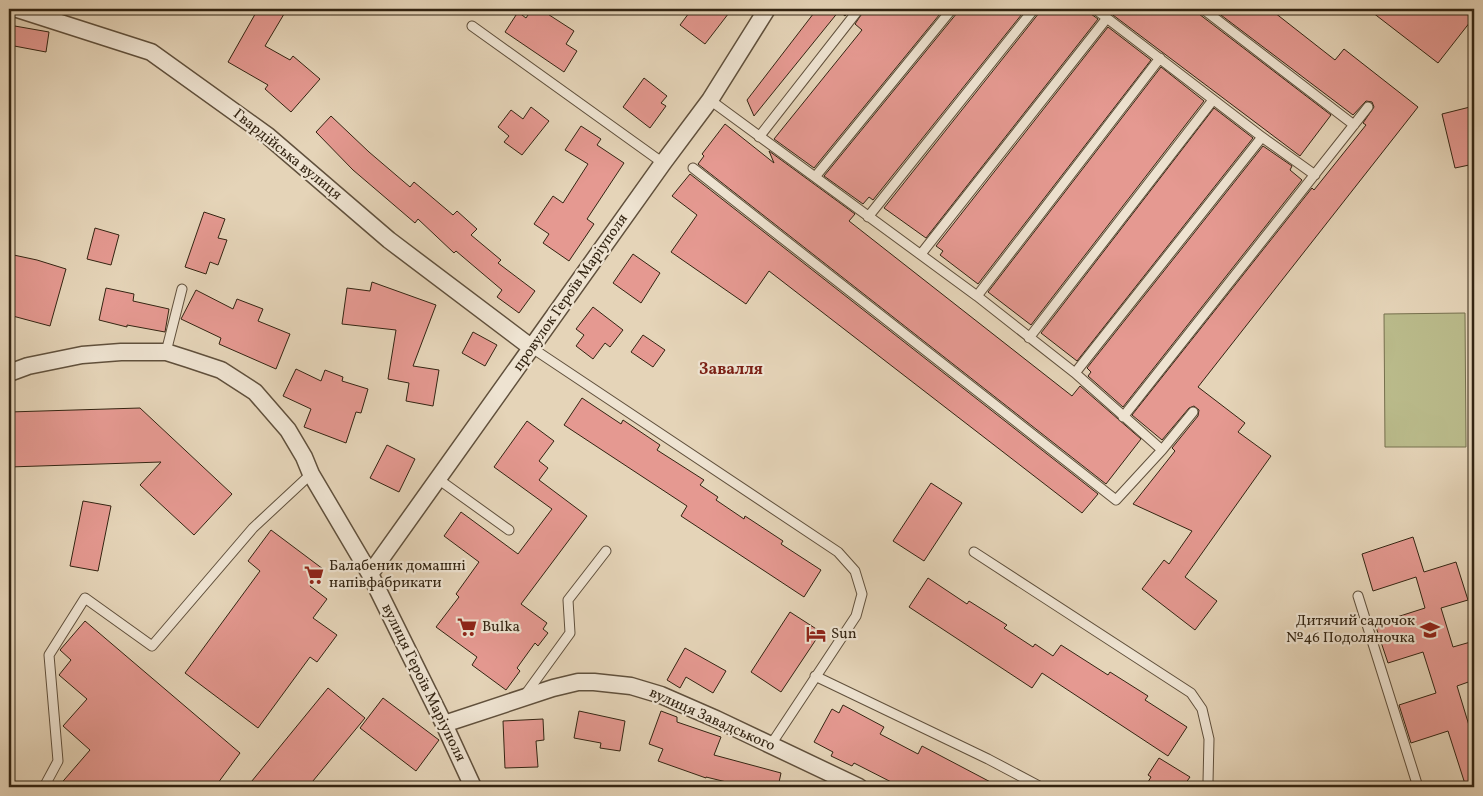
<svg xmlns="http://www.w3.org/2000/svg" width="1483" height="796" viewBox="0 0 1483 796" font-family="Vollkorn,serif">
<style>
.green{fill:#babb8b;stroke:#76704e}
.building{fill:#e59991;stroke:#332412}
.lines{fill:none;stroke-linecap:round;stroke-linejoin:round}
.service-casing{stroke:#60503c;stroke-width:11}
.minor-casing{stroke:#60503c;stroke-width:19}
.service{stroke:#eee3d1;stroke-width:9}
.minor{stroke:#eee3d1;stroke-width:16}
.labels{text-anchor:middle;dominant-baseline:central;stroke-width:4.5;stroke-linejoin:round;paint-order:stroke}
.street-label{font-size:15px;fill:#332412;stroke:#eee3d1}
.poi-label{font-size:15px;fill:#332412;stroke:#eee3d1;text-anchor:start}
.neighbourhood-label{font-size:16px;font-weight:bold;fill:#7a1f14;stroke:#eee3d1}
</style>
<rect width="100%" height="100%" fill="#e5d4b8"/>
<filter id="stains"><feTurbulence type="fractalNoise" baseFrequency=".004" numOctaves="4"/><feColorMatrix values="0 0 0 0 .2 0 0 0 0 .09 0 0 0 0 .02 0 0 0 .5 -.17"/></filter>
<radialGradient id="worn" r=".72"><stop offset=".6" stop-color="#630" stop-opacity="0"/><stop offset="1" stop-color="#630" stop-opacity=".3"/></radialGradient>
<path class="green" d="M 1465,313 L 1466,447 L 1385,447 L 1384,314 Z
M 1471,315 L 1474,315 L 1474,446 L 1471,446 Z"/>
<path class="building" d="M 258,9 L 287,9 L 265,46 L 290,60 L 293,56 L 320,79 L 291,112 L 265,89 L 268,85 L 228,62 Z
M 532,9 L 540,9 L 574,31 L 566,44 L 577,51 L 564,72 L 505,32 L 518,12 L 526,18 Z
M 692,9 L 732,9 L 705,44 L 680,25 Z
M 817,9 L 851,9 L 845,16 L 839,11 L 754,116 L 747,100 Z
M 865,9 L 944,9 L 814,168 L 774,139 L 862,30 L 855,24 Z
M 958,9 L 1026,9 L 873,200 L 869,197 L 863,204 L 824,176 L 957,13 Z
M 1040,9 L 1089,9 L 1091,14 L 1098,19 L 926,238 L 884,208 L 1039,13 Z
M 1105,9 L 1197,9 L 1199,14 L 1331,115 L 1300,156 Z
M 1213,9 L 1270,9 L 1335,60 L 1344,49 L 1418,107 L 1198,387 L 1245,423 L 1238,432 L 1271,456 L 1185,577 L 1217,601 L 1195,630 L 1142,589 L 1164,560 L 1169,564 L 1192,531 L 1133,504 L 1175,451 L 1172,448 L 1198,416 L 1199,410 L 1194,406 L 1189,408 L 1162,440 L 1132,415 L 1312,188 L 1314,190 L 1366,125 L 1363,123 L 1374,107 L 1372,102 L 1366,101 L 1353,115 Z
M 1368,9 L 1474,9 L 1474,17 L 1438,63 Z
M 9,25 L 49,32 L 46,52 L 9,45 Z
M 1108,27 L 1151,60 L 978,284 L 940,255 L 943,251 L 936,246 Z
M 1161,67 L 1204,101 L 1031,325 L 988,292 Z
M 644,78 L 667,96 L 661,103 L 666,106 L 650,128 L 623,107 Z
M 1474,106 L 1474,164 L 1455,168 L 1442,114 Z
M 531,107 L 549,121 L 522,155 L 504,142 L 509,136 L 498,127 L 511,110 L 523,119 Z
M 1214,108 L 1253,138 L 1077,361 L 1041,333 Z
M 331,116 L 369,152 L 410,187 L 414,182 L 453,215 L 457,211 L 477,229 L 471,235 L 501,260 L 498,263 L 535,291 L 519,313 L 497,297 L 502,290 L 456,251 L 454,253 L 418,219 L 415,223 L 387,199 L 353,170 L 316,132 Z
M 725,124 L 774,163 L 769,151 L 855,214 L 849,221 L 1072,396 L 1080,386 L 1141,439 L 1106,484 L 698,164 L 704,156 L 702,154 Z
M 581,126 L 601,139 L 597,145 L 624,163 L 587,219 L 594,224 L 569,261 L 543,243 L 549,234 L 534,224 L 553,196 L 563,203 L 588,164 L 565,150 Z
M 1263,146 L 1292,166 L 1290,170 L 1302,180 L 1123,407 L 1088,376 L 1091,372 L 1087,368 Z
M 690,174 L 1098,494 L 1082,513 L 769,271 L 746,304 L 671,252 L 697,215 L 672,196 Z
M 204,212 L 225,219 L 218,238 L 227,240 L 218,265 L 210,262 L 206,274 L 185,267 Z
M 95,228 L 119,235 L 111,265 L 87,259 Z
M 9,254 L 37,260 L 66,269 L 50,326 L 9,315 Z
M 633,254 L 660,273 L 641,303 L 613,283 Z
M 372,282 L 436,305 L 413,366 L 439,370 L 433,406 L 406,401 L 409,383 L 388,379 L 396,330 L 342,324 L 347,288 L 370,291 Z
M 106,288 L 134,294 L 133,301 L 169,309 L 165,332 L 127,325 L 127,327 L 99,320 Z
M 196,290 L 233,309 L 237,299 L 263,309 L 258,321 L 290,334 L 276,369 L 219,344 L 221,338 L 181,319 Z
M 593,307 L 623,330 L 610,347 L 605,343 L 593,359 L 576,346 L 584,335 L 576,329 Z
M 473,332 L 497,345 L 485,366 L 462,353 Z
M 643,335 L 665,350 L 653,367 L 631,352 Z
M 296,369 L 321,381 L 325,370 L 343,377 L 342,381 L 368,389 L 361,413 L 356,412 L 346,443 L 304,427 L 311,409 L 283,396 Z
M 582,398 L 621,424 L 623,420 L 660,445 L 657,450 L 704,480 L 700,485 L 718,497 L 716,500 L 744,519 L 745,516 L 783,541 L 781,544 L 821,570 L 804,597 L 681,516 L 687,506 L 564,425 Z
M 140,408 L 232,494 L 194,535 L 140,485 L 161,462 L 9,467 L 9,412 Z
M 527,421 L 554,441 L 539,461 L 548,468 L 539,480 L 587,516 L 521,604 L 547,623 L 543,629 L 548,633 L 538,646 L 535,643 L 517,668 L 520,671 L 506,690 L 472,665 L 477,657 L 436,627 L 459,597 L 456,594 L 479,562 L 444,536 L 461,512 L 518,554 L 552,509 L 494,467 Z
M 387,445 L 415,459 L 399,492 L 370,478 Z
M 931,483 L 962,503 L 924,561 L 893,541 Z
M 83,501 L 111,506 L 98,571 L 70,566 Z
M 271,530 L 323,569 L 310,586 L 327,599 L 313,618 L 337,635 L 317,662 L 310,657 L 258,728 L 185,673 L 260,571 L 248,561 Z
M 1413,537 L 1424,572 L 1456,562 L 1468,600 L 1441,608 L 1453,647 L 1474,641 L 1474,680 L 1457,686 L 1471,732 L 1474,731 L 1474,787 L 1466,787 L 1448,731 L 1411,743 L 1399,705 L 1436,693 L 1423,652 L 1388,663 L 1375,624 L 1425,608 L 1416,577 L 1373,591 L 1362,554 Z
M 928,578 L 967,604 L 969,601 L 1007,625 L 1004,628 L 1033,647 L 1035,644 L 1053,656 L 1061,645 L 1108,675 L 1110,672 L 1148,696 L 1145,700 L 1187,727 L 1168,756 L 1042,673 L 1032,688 L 909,607 Z
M 790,612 L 821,632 L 781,692 L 751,672 Z
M 85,621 L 240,753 L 215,787 L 58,787 L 90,750 L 63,726 L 87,699 L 59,675 L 71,660 L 60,650 Z
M 685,648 L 726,671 L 713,693 L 686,677 L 680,688 L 667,680 Z
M 328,688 L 365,718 L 308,787 L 247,787 Z
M 383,698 L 439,740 L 416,771 L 360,728 Z
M 843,705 L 884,727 L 880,734 L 918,754 L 922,746 L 1000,787 L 901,787 L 854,763 L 852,766 L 831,756 L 833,752 L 814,742 L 832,709 L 839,713 Z
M 579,711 L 625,721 L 620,751 L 600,748 L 601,743 L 574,738 Z
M 661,711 L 677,717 L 677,722 L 721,737 L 714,755 L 781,773 L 778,787 L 747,787 L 706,777 L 706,778 L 658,761 L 663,749 L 649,744 Z
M 543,719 L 544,740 L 536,741 L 538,767 L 505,768 L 503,721 Z
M 1159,758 L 1190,777 L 1183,787 L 1145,787 L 1151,777 L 1148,775 Z"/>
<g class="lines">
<defs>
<path id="service" d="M 1095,9 L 1262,137 L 1315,175
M 1203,9 L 1354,125
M 472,26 L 663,163
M 710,100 L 977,296 L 1075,373 L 1162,450
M 759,137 L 859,9
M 693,168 L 1116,500 L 1162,450 L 1193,412
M 815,177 L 952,9
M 868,217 L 1034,9
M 921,254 L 1107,18
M 977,296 L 1160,58
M 1029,338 L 1213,100
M 532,348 L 838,552 L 855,571 L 862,594 L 856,616 L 770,746
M 166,352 L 182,289
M 1075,373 L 1262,137
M 1123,417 L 1368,107
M 438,479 L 509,530
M 974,552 L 1191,693 L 1202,709 L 1209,739 L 1208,782 L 1206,787
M 1358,596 L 1418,787
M 815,676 L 988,759 L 1041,787
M 525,695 L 570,633 L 568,600 L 606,551
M 44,787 L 58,761 L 49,655 L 85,598 L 152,646 L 253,528 L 311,474"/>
<path id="minor" d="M 17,9 L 151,52 L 268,136 L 389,240 L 532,348
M 9,373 L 28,366 L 82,355 L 121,352 L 166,352 L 188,359 L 221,370 L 255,392 L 288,430 L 304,457 L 311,474 L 370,574 L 444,724 L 473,787
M 370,574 L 663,163 L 710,100 L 767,9
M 444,724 L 553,688 L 578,682 L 594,682 L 631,686 L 661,695 L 716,719 L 859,787"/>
</defs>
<use href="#service" class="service-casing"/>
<use href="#minor" class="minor-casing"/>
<use href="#service" class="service"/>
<use href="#minor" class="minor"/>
</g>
<defs>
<symbol id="supermarket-bare" viewBox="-9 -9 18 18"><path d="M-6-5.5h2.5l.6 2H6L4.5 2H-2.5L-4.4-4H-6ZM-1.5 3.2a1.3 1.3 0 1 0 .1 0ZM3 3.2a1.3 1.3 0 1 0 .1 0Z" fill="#8f2418" stroke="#eee3d1" stroke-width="2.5" paint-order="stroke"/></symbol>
<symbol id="school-bare" viewBox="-9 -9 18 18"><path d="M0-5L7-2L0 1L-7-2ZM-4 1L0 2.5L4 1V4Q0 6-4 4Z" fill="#8f2418" stroke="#eee3d1" stroke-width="2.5" paint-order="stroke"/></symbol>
<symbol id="hotel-bare" viewBox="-9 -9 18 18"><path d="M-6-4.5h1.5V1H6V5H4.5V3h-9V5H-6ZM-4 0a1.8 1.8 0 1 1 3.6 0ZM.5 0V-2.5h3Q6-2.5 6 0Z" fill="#8f2418" stroke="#eee3d1" stroke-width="2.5" paint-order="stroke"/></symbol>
</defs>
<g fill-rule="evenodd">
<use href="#supermarket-bare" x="300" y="561" width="28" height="28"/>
<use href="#supermarket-bare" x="453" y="613" width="28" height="28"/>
<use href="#school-bare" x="1416" y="616" width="28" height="28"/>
<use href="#hotel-bare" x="802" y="620" width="28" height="28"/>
</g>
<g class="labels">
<g class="street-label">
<text transform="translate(287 155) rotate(39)">Гвардійська вулиця</text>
<text transform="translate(571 293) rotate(-55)">провулок Героїв Маріуполя</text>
<text transform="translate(423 683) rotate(64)">вулиця Героїв Маріуполя</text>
<text transform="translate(712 720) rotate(24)">вулиця Завадського</text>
</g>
<g class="poi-label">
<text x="329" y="566">Балабеник домашні<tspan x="329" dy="17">напівфабрикати</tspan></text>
<text x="1415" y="621" text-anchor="end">Дитячий садочок<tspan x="1415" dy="17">№46 Подоляночка</tspan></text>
<text x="482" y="627">Bulka</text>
<text x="831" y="634">Sun</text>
</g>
<g class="neighbourhood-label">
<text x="731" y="370">Завалля</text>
</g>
</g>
<rect width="1483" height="796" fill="none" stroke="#e5d4b8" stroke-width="30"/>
<rect x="10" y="10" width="1463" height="776" fill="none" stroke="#332412" stroke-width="2.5"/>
<rect x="15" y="15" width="1453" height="766" fill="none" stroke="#332412"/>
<rect width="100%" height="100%" filter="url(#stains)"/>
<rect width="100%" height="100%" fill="url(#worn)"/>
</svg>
